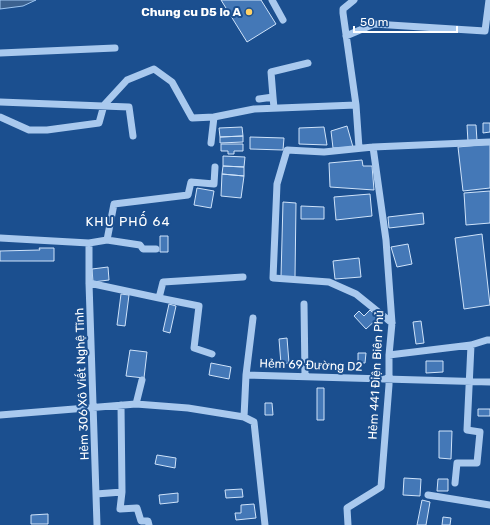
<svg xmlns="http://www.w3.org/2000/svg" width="490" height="525" viewBox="0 0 490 525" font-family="Rubik,sans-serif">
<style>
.water{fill:#3c6290;stroke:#9cc4f0}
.building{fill:#4478b7;stroke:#cfe3fa}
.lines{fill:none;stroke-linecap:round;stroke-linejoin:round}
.minor{stroke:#a9c9ee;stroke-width:7}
.poi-dot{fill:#ffd166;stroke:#1b4f8f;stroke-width:1.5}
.labels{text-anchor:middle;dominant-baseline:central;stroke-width:4;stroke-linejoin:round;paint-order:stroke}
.poi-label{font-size:12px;font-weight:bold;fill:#fff;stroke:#1b4f8f;text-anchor:end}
.street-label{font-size:12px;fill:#fff;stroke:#1b4f8f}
.neighbourhood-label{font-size:13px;letter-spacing:1px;fill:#fff;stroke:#1b4f8f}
</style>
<rect width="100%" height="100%" fill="#1b4f8f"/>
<path class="water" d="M 0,0 L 36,0 L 23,6 L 0,9 Z"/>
<path class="building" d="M 221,0 L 261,0 L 276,24 L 247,42 Z
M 483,123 L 490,123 L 490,132 L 483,133 Z
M 467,125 L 476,125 L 477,141 L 468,142 Z
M 347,126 L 353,147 L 333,148 L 331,131 Z
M 242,127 L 243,136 L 220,137 L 219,128 Z
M 324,127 L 327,145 L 299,144 L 299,128 Z
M 243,136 L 243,142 L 220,143 L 220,137 Z
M 250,137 L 284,138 L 283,150 L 250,149 Z
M 221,144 L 243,144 L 243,151 L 234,151 L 234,154 L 228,154 L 228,151 L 221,151 Z
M 490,144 L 490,188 L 463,191 L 458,147 Z
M 223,156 L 245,157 L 244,167 L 223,166 Z
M 362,160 L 363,166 L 372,166 L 374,190 L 330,187 L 329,163 Z
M 223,166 L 244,167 L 244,176 L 222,174 Z
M 222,174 L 244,176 L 241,198 L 221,196 Z
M 197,188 L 214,191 L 211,208 L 194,205 Z
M 490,191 L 490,223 L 466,225 L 464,193 Z
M 370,194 L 372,216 L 336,220 L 334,197 Z
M 283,202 L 296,203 L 295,277 L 281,277 Z
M 301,206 L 324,207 L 324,219 L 301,219 Z
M 423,213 L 424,224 L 389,228 L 388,217 Z
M 482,234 L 490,305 L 464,309 L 455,238 Z
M 160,236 L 168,236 L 168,252 L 160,252 Z
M 408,244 L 412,264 L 397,267 L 391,247 Z
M 39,248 L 54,248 L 54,261 L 0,261 L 0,251 L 40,250 Z
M 359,258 L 361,277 L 335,279 L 333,261 Z
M 108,267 L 109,280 L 93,282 L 92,269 Z
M 121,294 L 129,295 L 125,326 L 117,325 Z
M 169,304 L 176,306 L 170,333 L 163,331 Z
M 370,310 L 378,318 L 366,329 L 354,316 L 359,311 L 364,316 Z
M 421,321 L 424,343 L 416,344 L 413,322 Z
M 287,338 L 289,363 L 281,364 L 279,339 Z
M 130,350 L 147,352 L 144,378 L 126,376 Z
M 358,353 L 366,353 L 365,363 L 358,363 Z
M 426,361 L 443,361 L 443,372 L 426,373 Z
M 211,363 L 231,367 L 229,379 L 209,375 Z
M 317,388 L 324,388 L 324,420 L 317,420 Z
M 265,403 L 272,403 L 273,415 L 265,415 Z
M 478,409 L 490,409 L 490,416 L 478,416 Z
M 439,431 L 452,431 L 451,459 L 439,458 Z
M 157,455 L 176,458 L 175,468 L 155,464 Z
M 404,478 L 421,479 L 420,496 L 403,495 Z
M 438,479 L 448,479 L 448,491 L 437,491 Z
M 242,489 L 243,497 L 226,498 L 225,490 Z
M 178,493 L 178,502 L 160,504 L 159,495 Z
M 422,500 L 430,502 L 426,525 L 417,525 Z
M 254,504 L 256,518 L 236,520 L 235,513 L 241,513 L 241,505 Z
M 48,514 L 48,524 L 31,524 L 31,515 Z
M 443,517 L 451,518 L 450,525 L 442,525 Z"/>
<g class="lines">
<path class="minor" d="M 272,0 L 283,20
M 354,0 L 343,9 L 343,13 L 356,105 L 359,148
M 346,36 L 374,24 L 485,31 L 489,0
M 0,53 L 115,48
M 273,97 L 271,72 L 308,63
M 259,99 L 273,97 L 274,108
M 0,102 L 129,107 L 133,136
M 0,117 L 29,130 L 47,130 L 99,123 L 104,105 L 127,80 L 154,69 L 172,82 L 192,118 L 214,117
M 211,143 L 214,117 L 254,109 L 356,105
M 0,238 L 89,243 L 107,240 L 114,204 L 188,195 L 191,182 L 214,184 L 215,167
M 107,240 L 140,245 L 143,249 L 156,249
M 89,243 L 89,283 L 97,525
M 89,283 L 159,298 L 163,282 L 243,277
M 159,298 L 199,306 L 194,348 L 212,354
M 304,304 L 305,376
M 392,323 L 356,294 L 329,282 L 273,278 L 277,184 L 287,150 L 324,152 L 373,147 L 490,142
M 389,355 L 471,345 L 487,340 L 490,340
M 246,375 L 490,382
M 136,404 L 142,380
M 121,405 L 122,492
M 0,415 L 136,404 L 188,408 L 244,417 L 254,422 L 265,525
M 244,417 L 246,375 L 253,318
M 455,483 L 457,463 L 477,463 L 480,432 L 467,430 L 471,345
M 96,494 L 122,492 L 120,509 L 137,508 L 141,521 L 148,521 L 149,525
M 428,495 L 490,505
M 348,525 L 347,508 L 381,487 L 389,385 L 389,355 L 392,323 L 386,240 L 373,147"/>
</g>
<circle class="poi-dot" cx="249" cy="12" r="4"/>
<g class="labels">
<g class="poi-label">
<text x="241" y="12">Chung cu D5 lo A</text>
</g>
<g class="street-label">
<text transform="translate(311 365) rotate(2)">Hẻm 69 Đường D2</text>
<text transform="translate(376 375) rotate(-87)">Hẻm 441 Điện Biên Phủ</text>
<text transform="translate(82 384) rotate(-92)">Hẻm 306 Xô Viết Nghệ Tĩnh</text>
</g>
<g class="neighbourhood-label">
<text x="128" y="221">KHU PHỐ 64</text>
</g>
</g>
<path d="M354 26v6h103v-6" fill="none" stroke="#ffffff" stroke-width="2"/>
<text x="360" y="26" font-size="12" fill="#ffffff" stroke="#1b4f8f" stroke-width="3" paint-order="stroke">50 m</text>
</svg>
